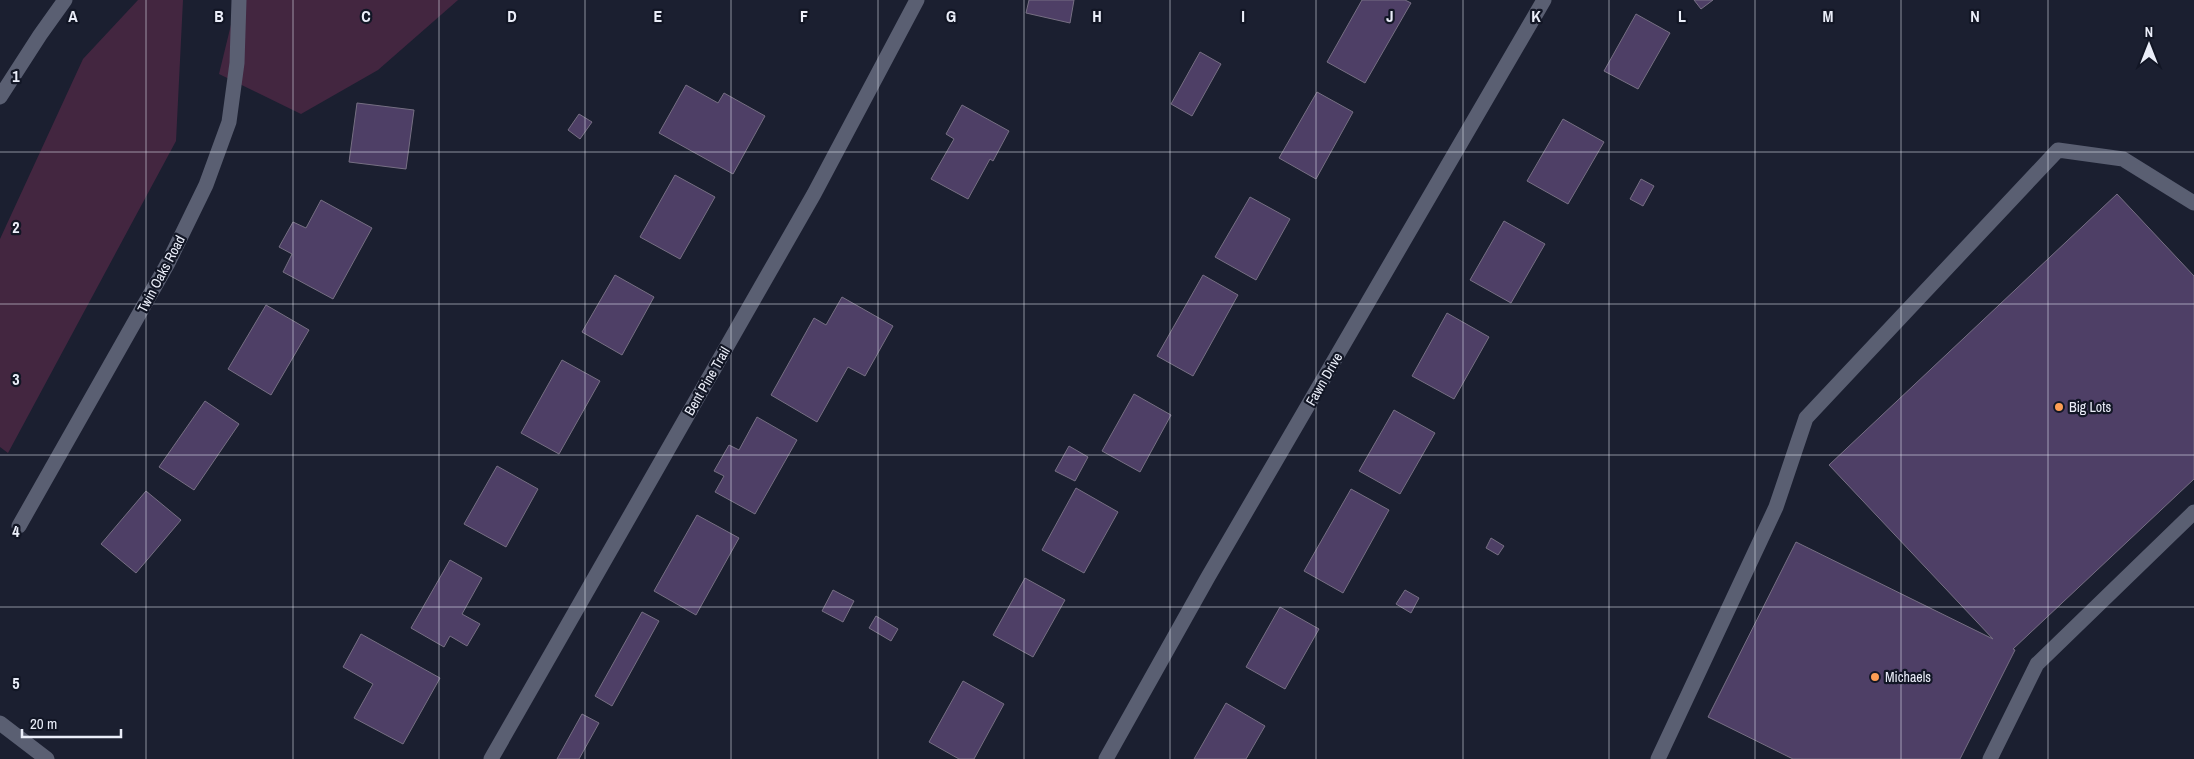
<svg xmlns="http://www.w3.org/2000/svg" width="2194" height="759" viewBox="0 0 2194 759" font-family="'Archivo Narrow',sans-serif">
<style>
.green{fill:#432640}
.building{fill:#4e3f66;stroke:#766f83}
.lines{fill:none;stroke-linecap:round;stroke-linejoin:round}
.minor{stroke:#5a5f72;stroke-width:15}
.grid{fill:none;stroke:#ebeef9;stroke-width:1;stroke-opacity:0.55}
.poi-dot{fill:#fc9d54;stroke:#121625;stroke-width:2}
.labels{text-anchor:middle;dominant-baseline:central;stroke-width:4.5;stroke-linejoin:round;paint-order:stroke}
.street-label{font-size:14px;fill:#ebeef9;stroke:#121625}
.poi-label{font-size:14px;fill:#ebeef9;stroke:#121625;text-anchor:start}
.grid-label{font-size:16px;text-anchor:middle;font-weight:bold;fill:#ebeef9;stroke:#121625;stroke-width:4.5;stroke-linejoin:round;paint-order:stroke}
</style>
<rect width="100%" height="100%" fill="#1b1f30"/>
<path class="green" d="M 138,0 L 183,0 L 176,141 L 8,453 L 0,447 L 0,239 L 83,59 Z
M 237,0 L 458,0 L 378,70 L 301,114 L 219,74 Z"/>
<path class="building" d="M 1029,0 L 1074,0 L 1070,23 L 1026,13 Z
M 1362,0 L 1405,0 L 1411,3 L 1365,83 L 1327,62 Z
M 1694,0 L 1713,0 L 1701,9 Z
M 1636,14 L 1670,33 L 1638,89 L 1604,71 Z
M 1200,52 L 1221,64 L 1192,116 L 1171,104 Z
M 686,85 L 718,103 L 724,93 L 765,116 L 733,174 L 659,133 Z
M 1317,92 L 1353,112 L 1316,179 L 1279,158 Z
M 357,103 L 414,110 L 406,169 L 349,162 Z
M 962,105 L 1009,131 L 993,161 L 990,159 L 968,199 L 931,179 L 954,139 L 946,134 Z
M 579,114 L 592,122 L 580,139 L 568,130 Z
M 1563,119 L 1604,142 L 1568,204 L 1527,181 Z
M 675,175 L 715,197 L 680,259 L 640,237 Z
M 1641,179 L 1654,186 L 1643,206 L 1630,199 Z
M 2117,194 L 2194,276 L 2194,479 L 2013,649 L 2015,650 L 1960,759 L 1793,759 L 1708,717 L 1796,542 L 1993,639 L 1829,465 Z
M 1250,197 L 1290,219 L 1256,280 L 1215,257 Z
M 321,200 L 372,228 L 333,299 L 283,272 L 292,254 L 279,247 L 293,222 L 306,228 Z
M 1504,221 L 1545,244 L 1511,303 L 1470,280 Z
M 615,275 L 654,297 L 622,355 L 582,332 Z
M 1203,275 L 1238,295 L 1193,376 L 1157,356 Z
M 842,297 L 893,326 L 865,376 L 848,367 L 817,422 L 771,395 L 814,318 L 826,325 Z
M 266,305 L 309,330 L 271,395 L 228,369 Z
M 1447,313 L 1489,337 L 1454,399 L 1412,376 Z
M 562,360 L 600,381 L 559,454 L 521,433 Z
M 1134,394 L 1171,415 L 1140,472 L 1102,451 Z
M 205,401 L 239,424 L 194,490 L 159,467 Z
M 1394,410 L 1435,433 L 1400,494 L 1359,471 Z
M 757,417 L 797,440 L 755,514 L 715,492 L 724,476 L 714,471 L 729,445 L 739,450 Z
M 1069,446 L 1088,457 L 1075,481 L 1055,471 Z
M 497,466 L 538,489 L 506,547 L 464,524 Z
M 1076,488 L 1118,512 L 1084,573 L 1042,550 Z
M 1351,489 L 1389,510 L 1343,593 L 1304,571 Z
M 146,491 L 181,520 L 136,573 L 101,544 Z
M 697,515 L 739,538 L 696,615 L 654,591 Z
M 1491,538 L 1504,546 L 1498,555 L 1486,548 Z
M 450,560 L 482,578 L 462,614 L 480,624 L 467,646 L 450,636 L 444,647 L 411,628 Z
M 1025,578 L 1065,600 L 1033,657 L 993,635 Z
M 833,590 L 854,601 L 843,622 L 822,611 Z
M 1405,590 L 1419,598 L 1411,613 L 1396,604 Z
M 1280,607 L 1319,629 L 1285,689 L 1246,667 Z
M 642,612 L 659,621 L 612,706 L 595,696 Z
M 876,616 L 898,629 L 891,641 L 869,628 Z
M 361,634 L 440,678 L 403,744 L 354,718 L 373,684 L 343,667 Z
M 963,681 L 1004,704 L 974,759 L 959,759 L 929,742 Z
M 1226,703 L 1265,726 L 1246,759 L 1194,759 Z
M 582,714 L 599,723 L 579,759 L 557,759 Z"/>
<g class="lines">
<path class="minor" d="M 0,97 L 40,35 L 65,0
M 19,526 L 168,263 L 206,185 L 229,122 L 237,63 L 239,0
M 0,723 L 47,759
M 491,759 L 814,194 L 917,0
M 1106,759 L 1208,577 L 1544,0
M 1658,759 L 1776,507 L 1806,418 L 2058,150 L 2123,159 L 2194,203
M 1990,759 L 2037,664 L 2194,512"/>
</g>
<path class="grid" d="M 146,0 L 146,759M 293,0 L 293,759M 439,0 L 439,759M 585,0 L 585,759M 731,0 L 731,759M 878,0 L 878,759M 1024,0 L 1024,759M 1170,0 L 1170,759M 1316,0 L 1316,759M 1463,0 L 1463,759M 1609,0 L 1609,759M 1755,0 L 1755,759M 1901,0 L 1901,759M 2048,0 L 2048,759M 0,152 L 2194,152M 0,304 L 2194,304M 0,455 L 2194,455M 0,607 L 2194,607"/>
<g class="poi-dot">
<circle cx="2059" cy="407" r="5"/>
<circle cx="1875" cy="677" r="5"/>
</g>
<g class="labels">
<g class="street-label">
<text transform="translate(161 274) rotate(-62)">Twin Oaks Road</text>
<text transform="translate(1324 379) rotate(-60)">Fawn Drive</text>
<text transform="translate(707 381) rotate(-60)">Bent Pine Trail</text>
</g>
<g class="poi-label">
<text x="2069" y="407">Big Lots</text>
<text x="1885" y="677">Michaels</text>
</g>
</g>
<g class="grid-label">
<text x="73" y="22">A</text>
<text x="219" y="22">B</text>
<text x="366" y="22">C</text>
<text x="512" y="22">D</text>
<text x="658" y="22">E</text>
<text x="804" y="22">F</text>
<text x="951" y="22">G</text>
<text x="1097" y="22">H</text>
<text x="1243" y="22">I</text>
<text x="1390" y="22">J</text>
<text x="1536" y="22">K</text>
<text x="1682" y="22">L</text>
<text x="1828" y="22">M</text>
<text x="1975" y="22">N</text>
<text x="16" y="82">1</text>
<text x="16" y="233">2</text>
<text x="16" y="385">3</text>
<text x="16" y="537">4</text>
<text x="16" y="689">5</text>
</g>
<g transform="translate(2149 45)" stroke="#121625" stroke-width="4" paint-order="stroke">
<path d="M0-4L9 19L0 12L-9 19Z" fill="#ebeef9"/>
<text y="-8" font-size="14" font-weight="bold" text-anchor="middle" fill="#ebeef9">N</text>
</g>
<path d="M22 729v8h99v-8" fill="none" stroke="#ebeef9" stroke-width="2.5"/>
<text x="30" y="729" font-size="15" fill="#ebeef9" stroke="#121625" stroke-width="4" paint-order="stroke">20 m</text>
</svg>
